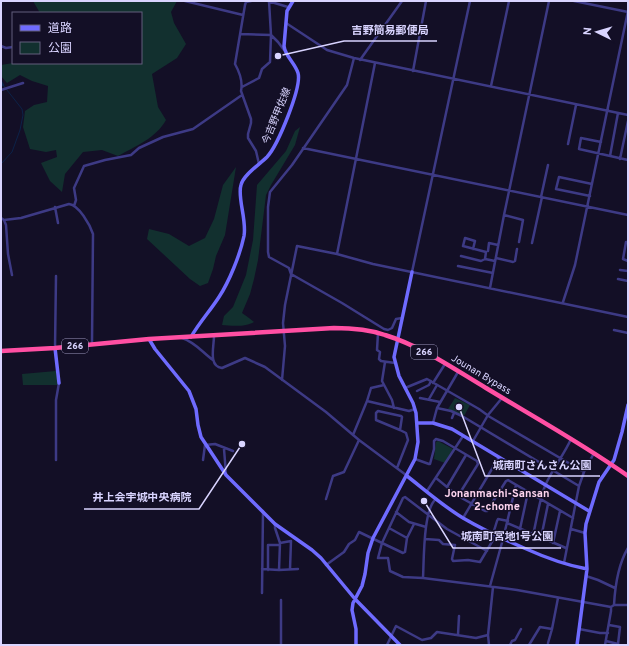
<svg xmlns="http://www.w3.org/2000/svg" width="629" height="646" viewBox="0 0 629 646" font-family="Overpass,'Noto Sans JP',sans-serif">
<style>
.green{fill:#12302f}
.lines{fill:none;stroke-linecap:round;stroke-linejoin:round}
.stream{stroke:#0c2248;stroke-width:1}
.canal{stroke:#0c2248;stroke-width:2.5}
.street{stroke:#3d3a85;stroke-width:2.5}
.secondary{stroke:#6f6bff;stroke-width:3.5}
.highway{stroke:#ff4fa3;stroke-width:4.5}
.labels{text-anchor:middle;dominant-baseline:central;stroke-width:3;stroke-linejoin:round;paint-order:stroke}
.shield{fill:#130f26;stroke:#9e99be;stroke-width:1}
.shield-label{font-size:9px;font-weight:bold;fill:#d9d4ff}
.street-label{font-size:10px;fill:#d9d4ff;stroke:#130f26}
.neighbourhood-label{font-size:11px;font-weight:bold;fill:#ffd6f0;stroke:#130f26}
.leader{fill:none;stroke:#d9d4ff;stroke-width:1.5}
.callout-dot{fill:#d9d4ff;stroke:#130f26;stroke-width:1.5}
.callout-label{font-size:11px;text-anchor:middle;font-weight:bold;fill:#d9d4ff;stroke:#130f26;stroke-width:3;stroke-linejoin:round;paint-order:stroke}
</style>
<rect width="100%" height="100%" fill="#130f26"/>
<path class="green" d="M 33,1 L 177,1 L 171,12 L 174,23 L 186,44 L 177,58 L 152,74 L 158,107 L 166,120 C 156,138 136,146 118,156 L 102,150 L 83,152 L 65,174 L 62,192 L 50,181 L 41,163 L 57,157 L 56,150 L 46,152 L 30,149 L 23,127 L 25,111 L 34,105 L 47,102 L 48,86 L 32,81 L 20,75 L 7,83 L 1,76 L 1,65 L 13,63 L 141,63 L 141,13 L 40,13 Z
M 300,127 L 295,145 L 271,185 L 266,195 L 258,260 L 254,279 L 250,294 L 242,313 L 249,318 L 254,322 C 246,327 232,326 222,325 L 224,316 L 233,307 L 246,275 L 253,240 L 257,185 L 286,151 L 295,131 Z
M 236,167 L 225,235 L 216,256 L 213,269 L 208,283 L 200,286 L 190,279 L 147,239 L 149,229 L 169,234 L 189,246 L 205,238 L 214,219 L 223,185 Z
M 56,371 L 58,385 L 23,385 L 22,374 Z
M 455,398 L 470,405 L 464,416 L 448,409 Z
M 438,441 L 453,449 L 445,463 L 434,459 L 436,442 Z"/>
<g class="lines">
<path class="stream" d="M 1,164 L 12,152 L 20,130 L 23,115 L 22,109 L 3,85"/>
<path class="canal" d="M 1,82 L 3,85"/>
<path class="street" d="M 185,1 L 243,15
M 251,1 L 246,2 L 245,5 L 235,64 C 240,73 243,82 241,91 L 251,119 L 251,123 L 248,134 L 248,138 L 256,151 L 259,164
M 268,1 L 288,7
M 574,1 L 628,12
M 286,23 L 327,50 L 354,58 L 628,115
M 240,34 L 271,35 L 269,1
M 1,46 L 6,48 L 13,47
M 354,58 L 347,85 L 292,165 L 270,192 L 268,207 L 268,252 L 269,257 L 289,268 L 291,274 L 342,303 L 384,329 L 388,330 L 392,328 L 396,319 L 402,318
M 360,60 L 402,1
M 413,71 L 426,1
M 491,86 L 509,1
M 242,87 L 259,78 L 262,69 L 270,62 L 271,35 L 278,42 L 284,50
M 1,90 L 23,83
M 601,142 L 581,138 L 579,149 L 628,160
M 568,144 L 576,105
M 303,148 L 628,215
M 610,156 L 618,113
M 620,159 L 628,121
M 590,196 L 556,189 L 559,177 L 592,184
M 541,197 L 548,165
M 74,206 L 76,200 L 74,188 L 84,166 L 105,160 L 131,155 L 139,148 L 163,137 L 193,129 L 242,95
M 55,207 L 58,223
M 504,215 L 523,220 L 519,242
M 1,218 L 4,220 L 6,225 L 8,254 L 12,275
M 4,220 L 21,218 L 69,204 C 79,205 90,225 93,234 L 92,344
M 628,242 L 626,242 L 623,259 L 628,261
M 532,243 L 542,197
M 473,249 L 475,241 L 465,238 L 463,246 L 486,252 L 485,259
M 488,251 L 489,243 L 498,245
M 337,254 L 375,63
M 461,256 L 481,261 L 485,259 L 495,261
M 496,258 L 513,262 L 515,261 L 517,249
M 458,266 L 493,273
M 620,270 L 628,271
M 412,272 L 470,1
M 618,279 L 628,281
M 490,288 L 504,215 L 549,1
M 563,302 L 575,265 L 628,11
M 614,330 L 628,333
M 378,333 L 377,350 L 380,352 L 379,359 L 381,361 L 395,363
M 214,336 C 214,347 208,366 222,368 L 245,358 L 265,367 L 326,412 L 359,440 L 406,475
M 182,338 C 195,342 203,353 213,360
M 55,348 L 56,276
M 385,362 L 382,381 L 392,400 L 394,408
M 282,380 L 285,346 L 283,323 L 285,305 L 297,246 L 337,254 L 373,264 L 628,317
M 433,383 L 445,364
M 384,385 L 371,388 L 367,401 L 409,411 L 415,409
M 405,388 L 427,379 L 479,409 L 490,417 L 584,472
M 417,391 L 429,385 L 431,381
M 420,398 L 440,402
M 429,399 L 437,385
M 437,408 L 451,411 L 462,416 L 579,486
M 452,418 L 454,413
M 433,423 L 437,408 L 458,372
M 353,435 L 367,401
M 473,441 L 488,415 L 502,398
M 224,449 L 226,474
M 415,459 L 429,464 L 430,464 L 434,449 L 434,441 L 436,439 L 443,441 L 477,461 L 478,464 L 458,496
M 56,460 L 56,400 L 59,383
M 203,460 L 205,445 L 215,444 L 233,451
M 397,468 L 408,440 L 406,433 L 400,430 L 402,417 L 401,416 L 378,411 L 376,413 L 376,420 L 400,430
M 436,478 L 458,496 L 485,511 L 487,511 L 506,481 L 508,480 L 573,518
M 447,487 L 466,455
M 427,491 L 463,436
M 326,499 L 333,476 L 344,472 L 359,440
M 396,512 L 409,522 L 426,527
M 463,518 L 499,457
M 507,523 L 566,548
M 414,524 L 407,538 L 405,552 L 403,553 L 382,543 L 403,498 L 405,497 L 447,529 L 487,551
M 389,528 L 407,538
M 520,529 L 528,492
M 571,529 L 585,533
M 493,534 L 497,521 L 498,519 L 508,521
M 533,535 C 537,519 539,501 545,486 C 552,469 564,455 571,439
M 541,538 L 548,504
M 425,539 L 439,540 L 443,544 L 455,545 L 452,559 L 453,561 L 468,560 L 480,562 L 496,535
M 280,543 L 291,541 L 290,569
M 553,543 L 560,511
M 564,563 L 579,486 L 584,472 L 594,453
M 326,565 L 344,552 L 349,544 L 355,540 L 359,532 L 382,543 L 378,558 L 388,558 L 390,571 L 403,577 L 423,578 C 424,561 423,509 436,499
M 262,569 L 279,570 L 280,543 L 275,528 L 275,524
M 268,570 L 268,545 L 280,545
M 279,570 L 298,569
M 586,576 L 598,580 L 615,588
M 423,578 L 517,590 L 611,607 L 614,605 L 628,605
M 490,586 L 503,539 L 516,485
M 262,593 L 263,511
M 281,600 L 281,645
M 614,605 C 615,587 619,563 628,548
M 579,629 L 600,633 L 608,633
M 458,635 L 459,616
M 606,641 L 618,644 L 620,627 L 609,625
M 548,643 L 552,629
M 387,645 L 396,626 L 422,640 L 431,638 L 437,632 L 476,638 L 488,635
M 489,645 L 488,635 L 493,587
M 510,645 L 512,641 L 515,640 L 521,629
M 529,645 L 540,627 L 552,629 L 558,598
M 605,645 L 611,611 L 611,607"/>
<path class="secondary" d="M 191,337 C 199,323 210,311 219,297 C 229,282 240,255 244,236 C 247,220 237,197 241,185 C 243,175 260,164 267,157 C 278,145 302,87 298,73 C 295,63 285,56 284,46 L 287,11 L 293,1
M 149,339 L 155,349 L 189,391 L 196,409 L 198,425 L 201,437 L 226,475 L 275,524 L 312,550 L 321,558 L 355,599 L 400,645
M 55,348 L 59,383
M 417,423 L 433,423 L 452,429 L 589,511
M 407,476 C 425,490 443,506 463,518 C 482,529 503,539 524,548 C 544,557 565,565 587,569
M 356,645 L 356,629 L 352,610 L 353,603 L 362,586 L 365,574 L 368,553 L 373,538 L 415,459 L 418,442 L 416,413 L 413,403 L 399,376 L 394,357 L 412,272
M 577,645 L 587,569 L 585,533 L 586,524 L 599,482 L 614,460 L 622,432 L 628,405"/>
<path class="highway" d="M 1,351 L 55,348 L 149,339 L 334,328 C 351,328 368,329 385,335 C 421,346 454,369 486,388 C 534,417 583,444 628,476"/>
</g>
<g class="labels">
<g class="shield">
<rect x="62" y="339" width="26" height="14" rx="3"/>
<rect x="411" y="345" width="26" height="14" rx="3"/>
</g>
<g class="shield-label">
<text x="75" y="346">266</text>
<text x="424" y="352">266</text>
</g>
<g class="street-label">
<text transform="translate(277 116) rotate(-68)">今吉野甲佐線</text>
<text transform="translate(481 375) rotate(31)">Jounan Bypass</text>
</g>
<g class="neighbourhood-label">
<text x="497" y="494">Jonanmachi-Sansan<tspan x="497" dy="13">2-chome</tspan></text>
</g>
</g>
<path class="leader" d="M278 56L344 41H437M459 407L485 476H600M242 444L199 509H84M424 501L453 548H561"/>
<g class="callout-dot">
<circle cx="278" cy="56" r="4"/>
<circle cx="459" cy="407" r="4"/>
<circle cx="242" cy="444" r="4"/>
<circle cx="424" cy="501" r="4"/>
</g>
<g class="callout-label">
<text x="390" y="34">吉野簡易郵便局</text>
<text x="542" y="469">城南町さんさん公園</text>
<text x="142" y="501">井上会宇城中央病院</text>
<text x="507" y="540">城南町宮地1号公園</text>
</g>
<rect width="629" height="646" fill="none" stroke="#d9d4ff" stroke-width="4"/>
<rect x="12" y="12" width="130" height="52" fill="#130f26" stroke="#625e7d"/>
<rect x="20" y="25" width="20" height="6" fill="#6f6bff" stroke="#625e7d"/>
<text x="48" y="32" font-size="12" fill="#d9d4ff">道路</text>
<rect x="20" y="42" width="20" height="12" fill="#12302f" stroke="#625e7d"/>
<text x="48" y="52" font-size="12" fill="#d9d4ff">公園</text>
<g transform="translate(597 32) rotate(275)" stroke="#130f26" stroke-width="3" paint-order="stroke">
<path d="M0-3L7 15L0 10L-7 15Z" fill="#d9d4ff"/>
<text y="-6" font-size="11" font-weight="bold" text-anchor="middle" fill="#d9d4ff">N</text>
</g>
</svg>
